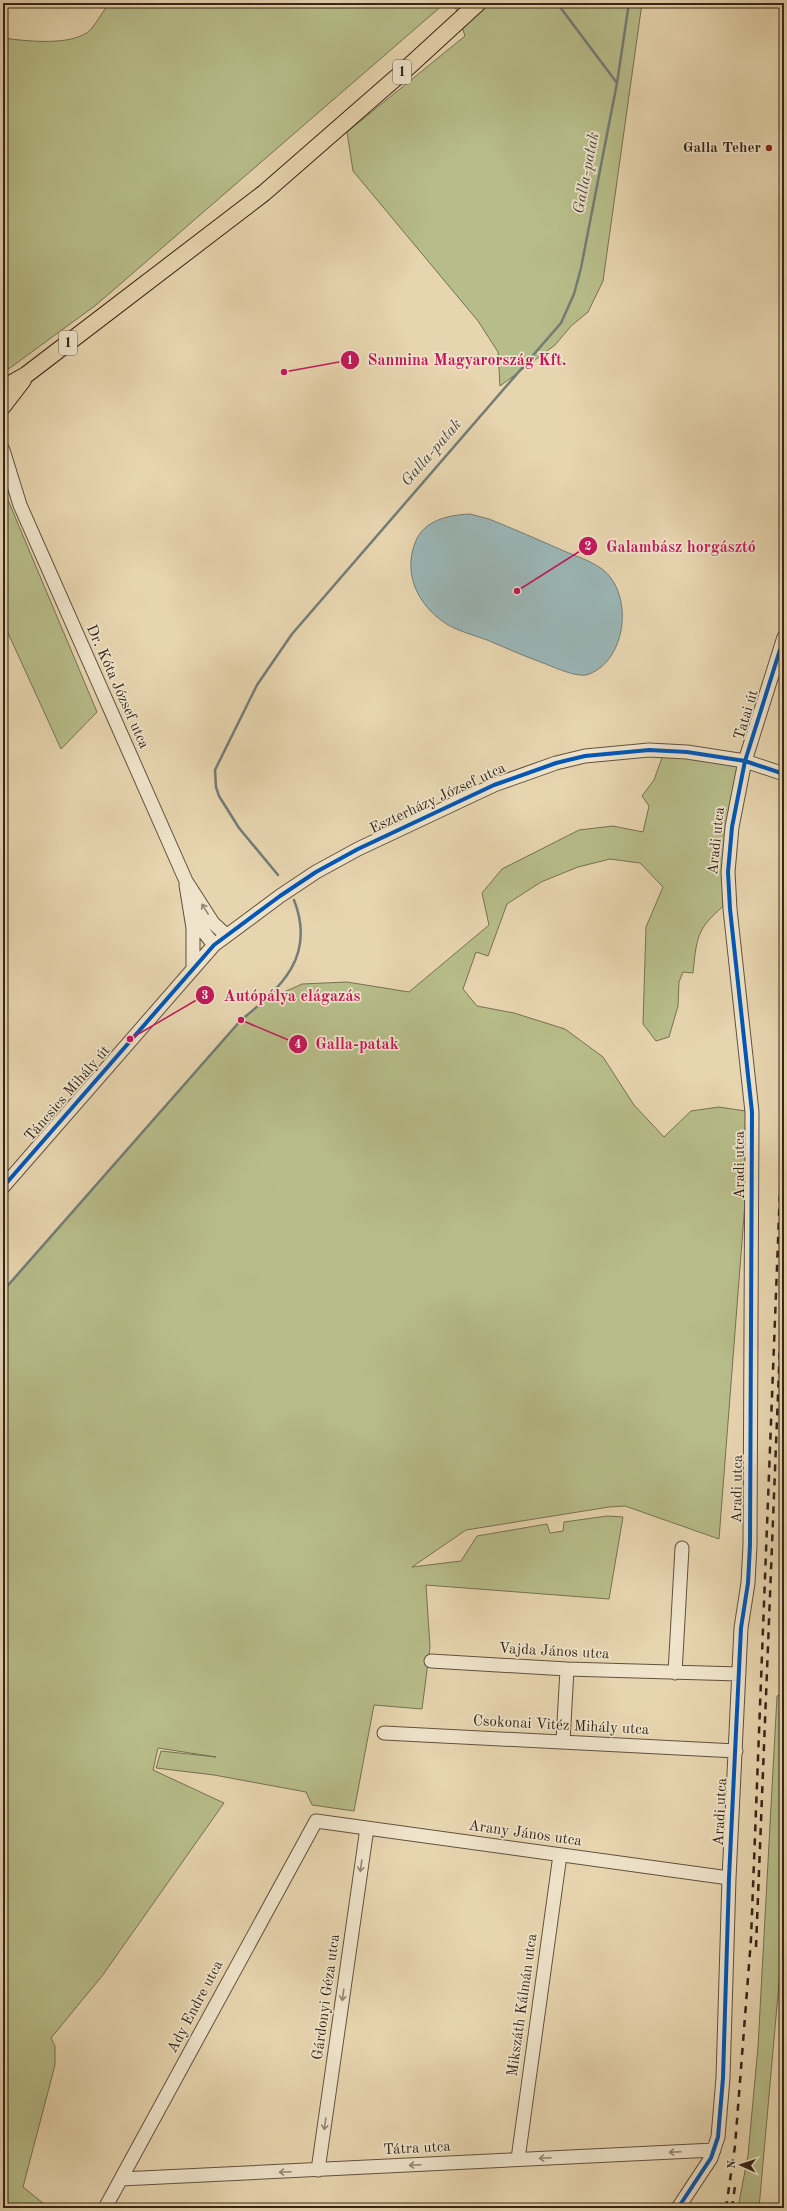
<svg xmlns="http://www.w3.org/2000/svg" width="787" height="2211" viewBox="0 0 787 2211" font-family="'Old Standard TT',serif">
<style>
.green{fill:#b7bd8a;stroke:#767152}
.water{fill:#9bb6b6;stroke:#737c77}
.lines{fill:none;stroke-linecap:round;stroke-linejoin:round}
.stream{stroke:#737c77;stroke-width:2.5}
.minor-casing{stroke:#62513e;stroke-width:15}
.major-casing{stroke:#362519;stroke-width:18}
.minor{stroke:#efe4cb;stroke-width:13}
.major{stroke:#e7d5af;stroke-width:16}
.rail{stroke:#362519;stroke-width:2.5;stroke-dasharray:7 7;stroke-linecap:butt}
.cycleway-casing{stroke:#efe4cb;stroke-width:6}
.cycleway{stroke:#0057b8;stroke-width:4}
.oneway{stroke:#928472}
.poi-dot{fill:#8f2418;stroke:#efe4cb;stroke-width:1.5}
.labels{text-anchor:middle;dominant-baseline:central;stroke-width:3.5;stroke-linejoin:round;paint-order:stroke}
.shield{fill:#efe4cb;stroke:#6e5e4e;stroke-width:1}
.shield-label{font-size:14px;font-weight:bold;fill:#362519}
.poi-label{font-size:15px;font-weight:bold;fill:#362519;stroke:#efe4cb;text-anchor:end}
.street-label{font-size:15px;fill:#362519;stroke:#efe4cb}
.water-label{font-size:16px;font-style:italic;fill:#4f4940;stroke:#efe4cb}
.leader{fill:none;stroke:#c2185b;stroke-width:1.5}
.callout-dot{fill:#c2185b;stroke:#efe4cb;stroke-width:1.5}
.mark-label{font-size:12px;text-anchor:middle;font-weight:bold;fill:#fff}
.callout-label{font-size:16px;text-anchor:middle;font-weight:bold;fill:#c2185b;stroke:#efe4cb;stroke-width:3.5;stroke-linejoin:round;paint-order:stroke}
</style>
<rect width="100%" height="100%" fill="#e7d5af"/>
<filter id="stains"><feTurbulence type="fractalNoise" baseFrequency=".005" numOctaves="4"/><feColorMatrix values="0 0 0 0 .2 0 0 0 0 .09 0 0 0 0 .02 0 0 0 .5 -.17"/></filter>
<radialGradient id="worn" r=".72"><stop offset=".6" stop-color="#630" stop-opacity="0"/><stop offset="1" stop-color="#630" stop-opacity=".3"/></radialGradient>
<path class="green" d="M 109,3 L 445,3 L 96,305 L 3,373 L 3,38 C 25,41 75,47 91,29 C 98,21 103,11 109,3 Z
M 454,3 L 642,3 L 603,281 L 588,312 L 571,326 L 555,345 L 500,386 L 498,352 L 478,321 L 353,171 L 347,132 L 465,36 Z
M 3,488 L 97,712 L 61,749 L 3,622 Z
M 663,755 L 745,761 L 729,901 C 698,928 697,932 693,973 L 683,972 L 679,982 L 678,1006 L 669,1037 L 656,1041 L 643,1024 L 646,927 L 663,887 L 640,863 L 610,859 L 578,867 L 541,882 L 507,904 L 488,956 L 476,952 L 463,989 L 477,1006 L 514,1013 L 565,1029 L 603,1057 L 634,1105 L 664,1137 L 691,1111 L 719,1107 L 752,1112 L 719,1539 L 625,1506 L 609,1507 L 466,1530 L 412,1567 L 461,1561 L 477,1536 L 547,1524 L 550,1533 L 563,1531 L 564,1522 L 607,1516 L 623,1517 L 609,1599 L 426,1585 L 430,1647 L 422,1709 L 374,1705 L 354,1811 L 312,1805 L 306,1792 L 214,1775 L 156,1768 L 161,1751 L 216,1757 L 158,1748 L 153,1770 L 224,1803 L 102,1976 L 51,2038 L 55,2046 L 55,2065 L 23,2187 L 49,2208 L 3,2208 L 3,1291 L 241,1020 L 266,1000 L 302,984 L 347,982 L 409,992 L 489,925 L 482,893 L 502,869 L 579,830 L 613,826 L 643,832 L 649,806 L 642,796 L 654,780 Z
M 784,1693 L 784,1927 L 759,2208 L 738,2208 L 748,2155 L 758,2047 L 777,1696 Z"/>
<path class="water" d="M 470,514 L 489,519 C 514,529 539,540 564,551 C 576,556 591,561 602,569 C 634,593 627,660 589,674 C 579,679 554,667 543,663 C 524,656 506,648 487,640 C 474,635 457,631 445,623 C 418,605 403,574 415,543 C 423,520 449,515 470,514 Z"/>
<g class="lines">
<path class="stream" d="M 557,3 L 617,83
M 278,875 L 239,828 L 219,796 L 216,787 L 215,770 L 257,685 L 292,634 L 561,323 L 574,294 L 581,268 L 617,83 L 629,3
M 3,1291 L 241,1020 C 282,987 316,956 294,900"/>
<defs>
<path id="minor" d="M 3,450 L 20,505 L 186,881 L 213,923 L 226,935
M 186,885 L 193,928 L 193,968
M 195,914 L 203,931 L 214,945
M 3,1187 L 214,945 L 280,896 L 316,872 L 358,849 L 494,785 L 556,763 L 585,756 L 649,750 L 687,752 L 745,761 L 784,774
M 431,1661 L 567,1669 L 739,1674
M 675,1673 L 682,1548
M 384,1733 L 736,1751
M 563,1741 L 567,1669
M 518,2159 L 560,1855
M 318,2170 L 367,1828
M 121,2179 L 714,2150
M 105,2208 L 316,1821 L 729,1878
M 678,2208 L 711,2158 L 718,2137 L 723,2078 L 729,1878 L 741,1628 L 748,1583 L 750,1545 L 752,1112 L 730,909 L 728,872 L 732,827 L 745,761 L 784,637"/>
<path id="major" d="M 3,388 L 26,375 L 264,193 L 406,69 L 478,3
M 3,406 L 23,380"/>
</defs>
<use href="#minor" class="minor-casing"/>
<use href="#major" class="major-casing"/>
<use href="#minor" class="minor"/>
<use href="#major" class="major"/>
<path class="rail" d="M 756,1947 L 784,1244
M 726,2208 L 735,2146 L 751,1939 L 784,1087
M 732,2208 L 735,2186"/>
<defs>
<path id="cycleway" d="M 3,1187 L 214,945 L 280,896 L 316,872 L 358,849 L 494,785 L 556,763 L 585,756 L 649,750 L 687,752 L 745,761 L 784,774
M 678,2208 L 711,2158 L 718,2137 L 723,2078 L 729,1878 L 741,1628 L 748,1583 L 750,1545 L 752,1112 L 730,909 L 728,872 L 732,827 L 745,761 L 784,637"/>
</defs>
<use href="#cycleway" class="cycleway-casing"/>
<use href="#cycleway" class="cycleway"/>
</g>
<defs><path id="oneway-shaft" d="M-6 0H5M1.5-3L5.5 0L1.5 3" fill="none" stroke-width="1.6" stroke-linecap="round" stroke-linejoin="round"/></defs>
<g class="oneway">
<use href="#oneway-shaft" transform="translate(205 909) rotate(-122)"/>
<use href="#oneway-shaft" transform="translate(361 1866) rotate(98)"/>
<use href="#oneway-shaft" transform="translate(343 1995) rotate(98)"/>
<use href="#oneway-shaft" transform="translate(325 2124) rotate(98)"/>
<use href="#oneway-shaft" transform="translate(675 2152) rotate(177)"/>
<use href="#oneway-shaft" transform="translate(545 2158) rotate(177)"/>
<use href="#oneway-shaft" transform="translate(415 2165) rotate(177)"/>
<use href="#oneway-shaft" transform="translate(285 2172) rotate(177)"/>
</g>
<circle class="poi-dot" cx="769" cy="148" r="4"/>
<g class="labels">
<g class="shield">
<rect x="393" y="60" width="18" height="24" rx="3"/>
<rect x="59" y="331" width="18" height="24" rx="3"/>
</g>
<g class="shield-label">
<text x="402" y="72">1</text>
<text x="68" y="343">1</text>
</g>
<g class="poi-label">
<text x="761" y="148">Galla Teher</text>
</g>
<g class="street-label">
<text transform="translate(117 687) rotate(66)">Dr. Kóta József utca</text>
<text transform="translate(747 715) rotate(-73)">Tatai út</text>
<text transform="translate(438 799) rotate(-25)">Eszterházy József utca</text>
<text transform="translate(717 841) rotate(-84)">Aradi utca</text>
<text transform="translate(68 1094) rotate(-49)">Táncsics Mihály út</text>
<text transform="translate(740 1165) rotate(-90)">Aradi utca</text>
<text transform="translate(738 1489) rotate(-89)">Aradi utca</text>
<text transform="translate(554 1652) rotate(3)">Vajda János utca</text>
<text transform="translate(561 1726) rotate(3)">Csokonai Vitéz Mihály utca</text>
<text transform="translate(721 1812) rotate(-87)">Aradi utca</text>
<text transform="translate(525 1834) rotate(8)">Arany János utca</text>
<text transform="translate(327 1997) rotate(-82)">Gárdonyi Géza utca</text>
<text transform="translate(523 2005) rotate(-82)">Mikszáth Kálmán utca</text>
<text transform="translate(196 2007) rotate(-62)">Ady Endre utca</text>
<text transform="translate(417 2149) rotate(-3)">Tátra utca</text>
</g>
<g class="water-label">
<text transform="translate(587 173) rotate(-79)">Galla-patak</text>
<text transform="translate(432 453) rotate(-49)">Galla-patak</text>
</g>
</g>
<path class="leader" d="M284 372L350 360M517 591L588 546M130 1039L205 995M241 1020L298 1044"/>
<g class="callout-dot">
<circle cx="284" cy="372" r="4"/>
<circle cx="517" cy="591" r="4"/>
<circle cx="130" cy="1039" r="4"/>
<circle cx="241" cy="1020" r="4"/>
<circle cx="350" cy="360" r="10"/>
<circle cx="588" cy="546" r="10"/>
<circle cx="205" cy="995" r="10"/>
<circle cx="298" cy="1044" r="10"/>
</g>
<g class="mark-label">
<text x="350" y="364">1</text>
<text x="588" y="550">2</text>
<text x="205" y="999">3</text>
<text x="298" y="1048">4</text>
</g>
<g class="callout-label">
<text x="467" y="365">Sanmina Magyarország Kft.</text>
<text x="681" y="552">Galambász horgásztó</text>
<text x="292" y="1001">Autópálya elágazás</text>
<text x="357" y="1049">Galla-patak</text>
</g>
<rect width="787" height="2211" fill="none" stroke="#e7d5af" stroke-width="16"/>
<rect x="4" y="4" width="779" height="2203" fill="none" stroke="#362519" stroke-width="2"/>
<rect x="8" y="8" width="771" height="2195" fill="none" stroke="#362519"/>
<g transform="translate(741 2165) rotate(273)" stroke="#efe4cb" stroke-width="3" paint-order="stroke">
<path d="M0-3L7 15L0 10L-7 15Z" fill="#362519"/>
<text y="-6" font-size="11" font-weight="bold" text-anchor="middle" fill="#362519">N</text>
</g>
<rect width="100%" height="100%" filter="url(#stains)"/>
<rect width="100%" height="100%" fill="url(#worn)"/>
</svg>
